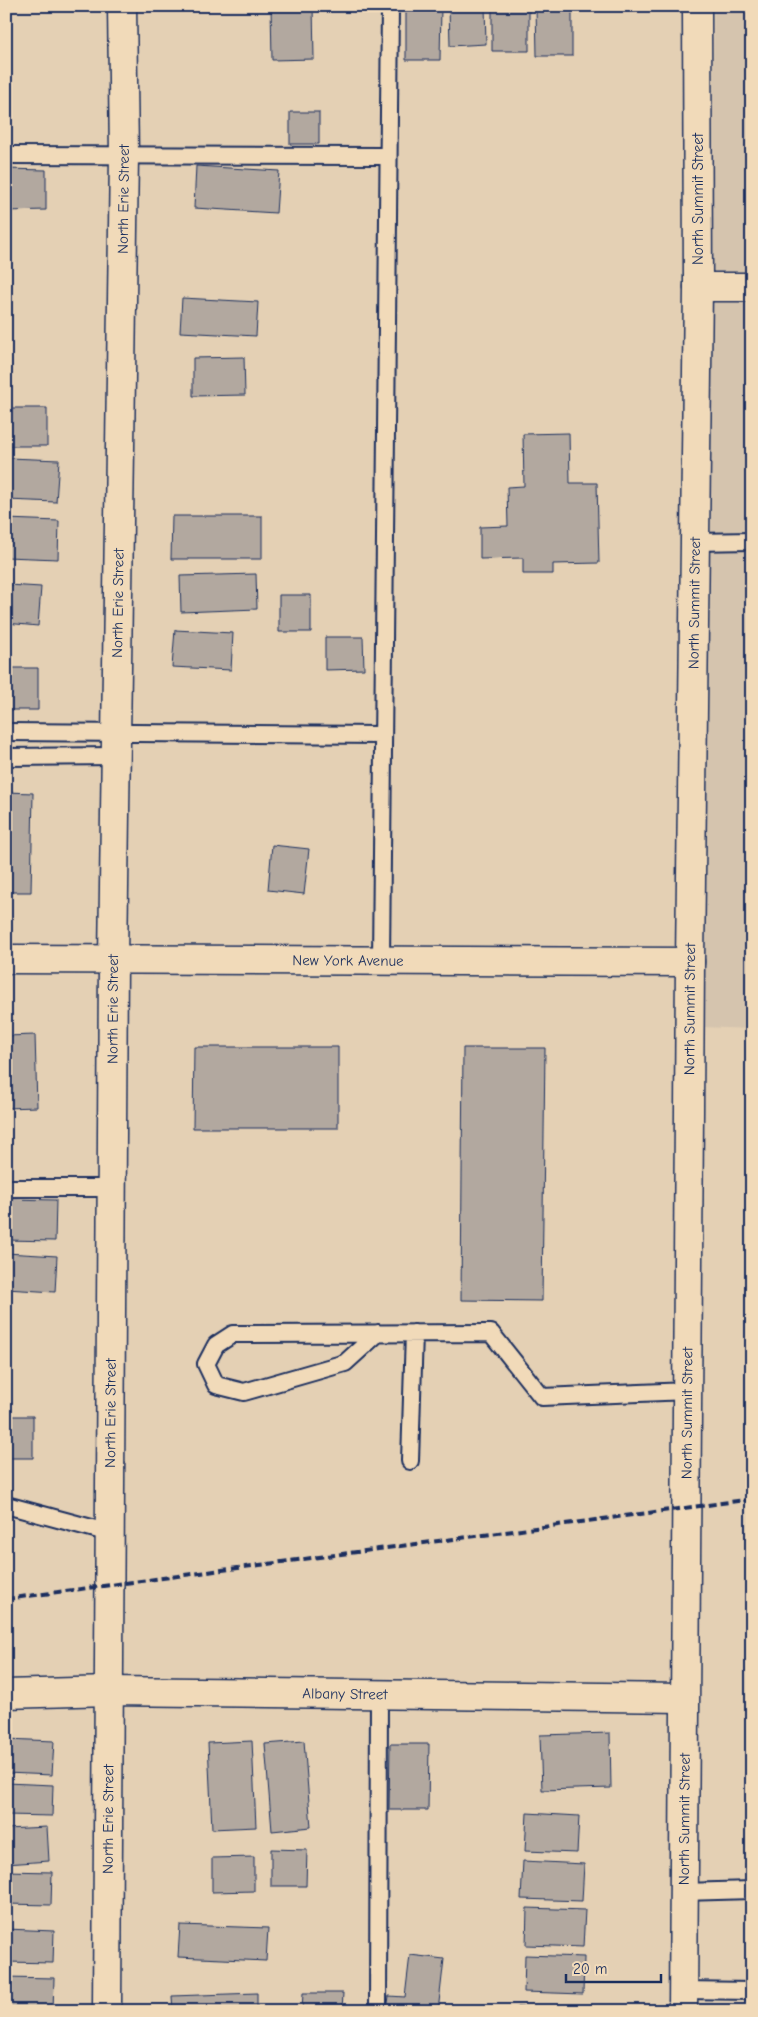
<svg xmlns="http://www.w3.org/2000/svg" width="758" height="2017" viewBox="0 0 758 2017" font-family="'Comic Neue',sans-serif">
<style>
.built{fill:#d5c4ae}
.building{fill:#b2a89f;stroke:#1b2f5e}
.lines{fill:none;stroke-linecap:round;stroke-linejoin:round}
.service-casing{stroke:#1b2f5e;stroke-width:20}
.minor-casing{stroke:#1b2f5e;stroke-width:31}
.tertiary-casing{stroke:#1b2f5e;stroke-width:31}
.secondary-casing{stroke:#1b2f5e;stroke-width:31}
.service{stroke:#f1dab9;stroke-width:16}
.minor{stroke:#f1dab9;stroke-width:28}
.tertiary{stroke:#f1dab9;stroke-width:28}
.secondary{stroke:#f1dab9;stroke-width:28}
.rail{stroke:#1b2f5e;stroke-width:4;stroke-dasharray:8 4;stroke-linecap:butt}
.labels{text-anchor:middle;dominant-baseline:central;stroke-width:4;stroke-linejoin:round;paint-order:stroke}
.street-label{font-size:15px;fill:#1b2f5e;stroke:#f1dab9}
</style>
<rect width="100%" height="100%" fill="#e4d0b4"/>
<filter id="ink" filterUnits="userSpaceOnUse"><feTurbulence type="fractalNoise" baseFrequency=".02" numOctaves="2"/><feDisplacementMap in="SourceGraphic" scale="10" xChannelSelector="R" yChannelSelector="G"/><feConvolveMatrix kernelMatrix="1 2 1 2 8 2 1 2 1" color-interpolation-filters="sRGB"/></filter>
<g filter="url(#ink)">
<path class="built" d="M 714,6 L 752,6 L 752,1029 L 702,1027 Z"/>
<path class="building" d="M 271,6 L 313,6 L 314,59 L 272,60 Z
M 406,6 L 441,6 L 440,60 L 406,60 Z
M 449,6 L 485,6 L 486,44 L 450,46 Z
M 492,6 L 529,6 L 529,51 L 492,51 Z
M 536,6 L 572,6 L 572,56 L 537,56 Z
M 290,112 L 319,112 L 319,144 L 290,144 Z
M 196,166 L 279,171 L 276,213 L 194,208 Z
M 6,169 L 46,170 L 46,210 L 6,211 Z
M 182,298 L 258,302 L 256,336 L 180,332 Z
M 244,357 L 245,395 L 193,396 L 193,358 Z
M 6,408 L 47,408 L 47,446 L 6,446 Z
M 569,433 L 570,483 L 597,483 L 599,563 L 553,564 L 553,574 L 523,574 L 523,558 L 480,559 L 480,527 L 508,526 L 507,487 L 524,486 L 523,434 Z
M 9,458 L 59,460 L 56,502 L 7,500 Z
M 172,516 L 262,516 L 262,559 L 171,559 Z
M 6,519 L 59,521 L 58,559 L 6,557 Z
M 256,574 L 257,609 L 181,612 L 180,576 Z
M 8,585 L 41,587 L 38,626 L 6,623 Z
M 279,595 L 311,595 L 311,632 L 279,632 Z
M 175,630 L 233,633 L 231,670 L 172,667 Z
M 325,637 L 363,637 L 364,669 L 325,670 Z
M 6,668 L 38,668 L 38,710 L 6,710 Z
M 752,703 L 752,953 L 750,953 Z
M 6,792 L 33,793 L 31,892 L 6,892 Z
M 272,845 L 309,849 L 304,894 L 268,890 Z
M 35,1035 L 37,1107 L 6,1108 L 6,1036 Z
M 194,1047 L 338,1047 L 338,1128 L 193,1128 Z
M 463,1048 L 545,1048 L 542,1301 L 461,1300 Z
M 6,1199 L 56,1200 L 55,1241 L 6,1240 Z
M 6,1253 L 57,1256 L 55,1292 L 6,1289 Z
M 6,1416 L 33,1416 L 33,1458 L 6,1458 Z
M 610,1733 L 611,1788 L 542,1790 L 540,1735 Z
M 6,1739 L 54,1741 L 52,1775 L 6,1773 Z
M 252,1741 L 256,1827 L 212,1829 L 208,1743 Z
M 304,1741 L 311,1827 L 272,1831 L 265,1744 Z
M 390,1744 L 429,1744 L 428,1810 L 389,1810 Z
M 6,1783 L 53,1785 L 52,1816 L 6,1815 Z
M 527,1813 L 579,1816 L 577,1853 L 525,1851 Z
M 47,1827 L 49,1861 L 6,1864 L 6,1829 Z
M 271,1849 L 307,1850 L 306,1886 L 271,1886 Z
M 254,1857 L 254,1891 L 212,1892 L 212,1858 Z
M 523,1861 L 584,1864 L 582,1901 L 521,1899 Z
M 6,1871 L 52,1872 L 51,1905 L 6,1904 Z
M 527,1908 L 585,1910 L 583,1947 L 526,1945 Z
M 180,1925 L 268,1928 L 266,1961 L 178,1957 Z
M 6,1929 L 54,1931 L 53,1963 L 6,1962 Z
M 410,1955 L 444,1959 L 438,2011 L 387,2011 L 389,1996 L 405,1997 Z
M 525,1955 L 584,1957 L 583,1994 L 524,1992 Z
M 6,1977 L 54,1978 L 53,2011 L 6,2011 Z
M 257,1993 L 257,2011 L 173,2011 L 172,1996 Z
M 303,1993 L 343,1993 L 342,2011 L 302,2011 Z
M 517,2007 L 585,2010 L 585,2011 L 517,2011 Z"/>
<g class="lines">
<defs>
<path id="service" d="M 6,155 L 388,156
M 695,542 L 752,541
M 6,732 L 383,735
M 6,757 L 116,756
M 381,961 L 390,6
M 6,1188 L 112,1188
M 378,1333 L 345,1363 L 244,1392 L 216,1385 L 206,1364 L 216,1345 L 233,1334 L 491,1333 L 542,1397 L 688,1391
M 410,1461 L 414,1333
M 6,1505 L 110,1533
M 683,1892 L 752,1890
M 683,1990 L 752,1991
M 378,2011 L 379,1694"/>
<g id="minor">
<path d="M 698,287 L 752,287"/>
<path id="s1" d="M 6,1694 L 109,1691 L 684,1698"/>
<path id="s2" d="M 107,2011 L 113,960 L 124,155 L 122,6"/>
</g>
<g id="tertiary">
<path id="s3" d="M 6,959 L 690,962"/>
</g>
<g id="secondary">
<path id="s4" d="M 683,2011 L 690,962 L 698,287 L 697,6"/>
</g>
</defs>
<use href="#service" class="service-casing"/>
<use href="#minor" class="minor-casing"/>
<use href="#tertiary" class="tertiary-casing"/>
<use href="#secondary" class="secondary-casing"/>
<use href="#service" class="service"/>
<use href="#minor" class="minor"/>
<use href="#tertiary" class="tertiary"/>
<use href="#secondary" class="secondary"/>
<path class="rail" d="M 6,1599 L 752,1499"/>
</g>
</g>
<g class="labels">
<g class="street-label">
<text stroke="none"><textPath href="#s2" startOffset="1812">North Erie Street</textPath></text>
<text transform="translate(698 199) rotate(-90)">North Summit Street</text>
<text stroke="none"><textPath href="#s2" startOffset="1408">North Erie Street</textPath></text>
<text stroke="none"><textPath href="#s4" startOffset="1408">North Summit Street</textPath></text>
<text stroke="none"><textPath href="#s3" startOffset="342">New York Avenue</textPath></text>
<text stroke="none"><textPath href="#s2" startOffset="1002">North Erie Street</textPath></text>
<text stroke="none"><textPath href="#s4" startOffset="1002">North Summit Street</textPath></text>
<text stroke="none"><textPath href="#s2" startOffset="598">North Erie Street</textPath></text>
<text stroke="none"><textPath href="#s4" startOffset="598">North Summit Street</textPath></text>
<text stroke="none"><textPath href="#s1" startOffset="339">Albany Street</textPath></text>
<text stroke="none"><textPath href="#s2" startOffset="192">North Erie Street</textPath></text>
<text stroke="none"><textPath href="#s4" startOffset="192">North Summit Street</textPath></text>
</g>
</g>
<rect width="758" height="2017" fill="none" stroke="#f1dab9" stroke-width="25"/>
<rect x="12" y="12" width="733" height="1992" fill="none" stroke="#1b2f5e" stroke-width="2" filter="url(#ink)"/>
<path d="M566 1974v8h95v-8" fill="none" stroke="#1b2f5e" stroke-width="2.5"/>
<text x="573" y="1974" font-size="15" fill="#1b2f5e" stroke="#f1dab9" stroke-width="4" paint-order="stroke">20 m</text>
</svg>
